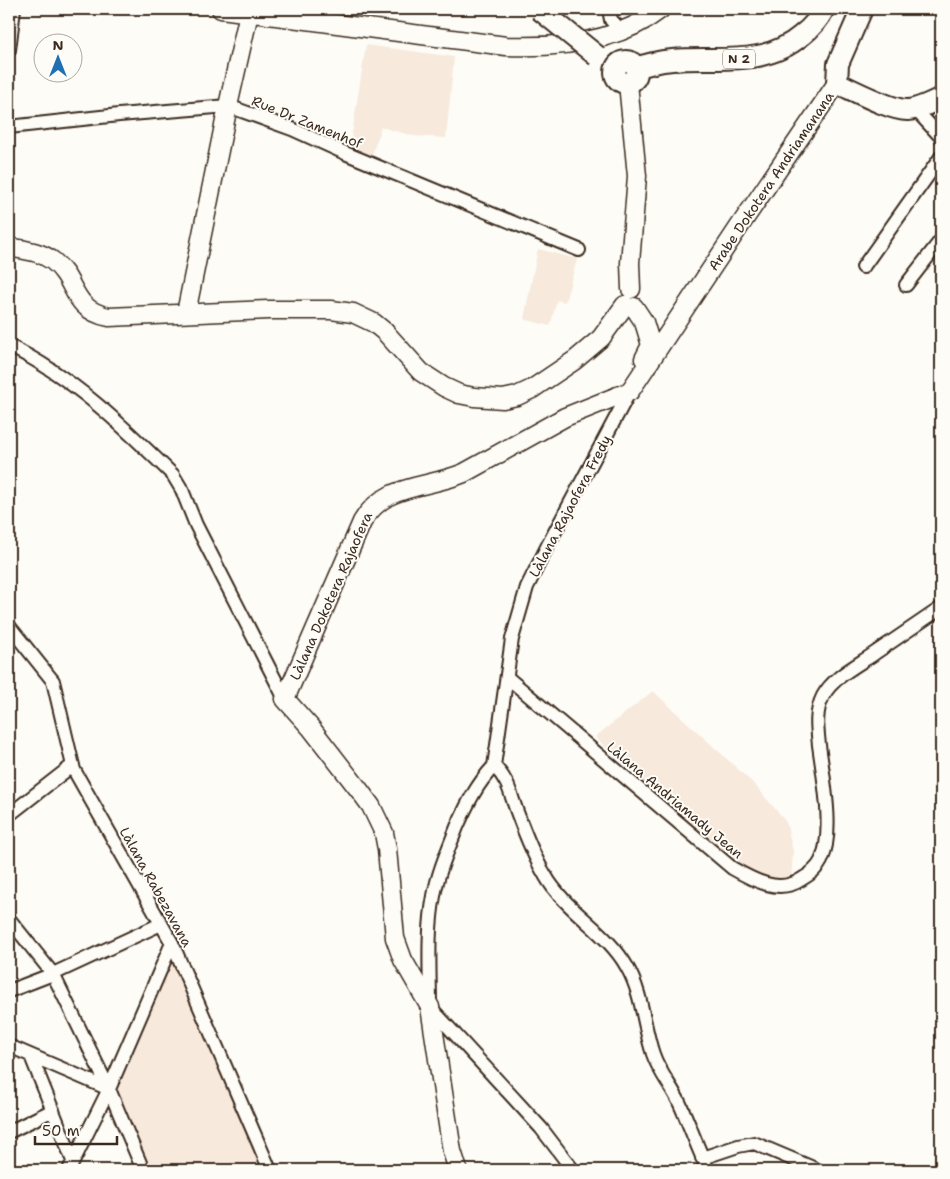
<svg xmlns="http://www.w3.org/2000/svg" width="950" height="1179" viewBox="0 0 950 1179" font-family="'Shantell Sans',sans-serif">
<style>
.built{fill:#f7e9db}
.lines{fill:none;stroke-linecap:round;stroke-linejoin:round}
.street-casing{stroke:#3b2a1e;stroke-width:16}
.secondary-casing{stroke:#3b2a1e;stroke-width:21}
.primary-casing{stroke:#3b2a1e;stroke-width:24}
.street{stroke:#fdfcf7;stroke-width:12}
.secondary{stroke:#fdfcf7;stroke-width:18}
.primary{stroke:#fdfcf7;stroke-width:20}
.primary-bridge-casing{stroke:#3b2a1e;stroke-width:24;stroke-linecap:butt}
.primary-bridge{stroke:#fdfcf7;stroke-width:20}
.labels{text-anchor:middle;dominant-baseline:central;stroke-width:4;stroke-linejoin:round;paint-order:stroke}
.shield{fill:#fdfcf7;stroke:#75695f;stroke-width:1}
.shield-label{font-size:12px;font-weight:bold;fill:#3b2a1e}
.street-label{font-size:14px;fill:#3b2a1e;stroke:#fdfcf7}
</style>
<rect width="100%" height="100%" fill="#fdfcf7"/>
<filter id="ink" filterUnits="userSpaceOnUse"><feTurbulence type="fractalNoise" baseFrequency=".02" numOctaves="2"/><feDisplacementMap in="SourceGraphic" scale="10" xChannelSelector="R" yChannelSelector="G"/><feConvolveMatrix kernelMatrix="1 2 1 2 8 2 1 2 1" color-interpolation-filters="sRGB"/></filter>
<g filter="url(#ink)">
<path class="built" d="M 299,9 L 390,9 L 379,21 L 296,14 Z
M 366,45 L 454,57 L 446,138 L 414,136 L 381,127 L 372,155 L 350,147 Z
M 538,249 L 577,259 L 565,302 L 557,300 L 550,326 L 524,319 Z
M 653,691 L 755,785 L 786,822 L 793,851 L 791,880 L 780,882 L 761,879 L 724,855 L 692,827 L 595,737 Z
M 172,943 L 276,1170 L 143,1170 L 109,1089 Z"/>
<g class="lines">
<defs>
<path id="street" d="M 609,9 L 611,20 L 622,31
M 9,50 L 14,9
M 915,109 L 941,137
M 9,127 L 119,115 L 228,106 L 292,129 L 345,153 L 579,250
M 863,267 L 941,157
M 906,285 L 941,240
M 9,346 C 72,376 124,427 173,475 L 182,490 L 196,525 L 285,699
M 9,626 L 53,681 L 74,770 L 172,943 L 270,1170
M 508,678 L 732,868 C 753,880 779,895 802,879 C 809,875 817,869 821,861 C 835,833 823,776 819,745 C 817,727 815,712 823,696 C 833,677 858,665 875,653 C 897,638 919,623 941,608
M 494,766 C 509,781 510,793 517,812 C 525,834 533,855 545,875 C 565,911 607,931 627,967 C 643,995 643,1025 653,1054 C 659,1072 672,1087 680,1104 C 690,1126 698,1149 708,1170
M 9,815 L 73,765
M 9,919 L 53,974 L 109,1089 L 143,1170
M 9,991 L 53,974 L 161,924
M 9,1046 L 109,1089
M 31,1056 L 73,1161
M 9,1132 L 53,1110
M 702,1158 L 738,1146 L 754,1143 L 818,1170
M 69,1170 L 109,1089 L 172,943
M 573,1170 L 541,1128 L 430,1007 C 430,970 427,932 434,896 C 438,872 448,850 457,827 C 467,804 477,784 494,766 L 512,639 L 527,587 L 549,543 L 630,391"/>
<path id="secondary" d="M 221,9 L 506,46 C 557,48 619,42 661,9
M 628,83 L 637,176 L 630,263 L 631,289
M 9,247 C 24,250 40,251 53,261 C 78,281 70,309 109,317 L 268,310 L 331,310 L 353,313 L 374,323 L 385,332 L 421,372 L 444,387 L 459,394 L 474,397 L 503,399 L 517,396 L 532,389 L 575,360 L 601,338 L 625,305
M 634,307 L 644,322 L 651,345 L 644,359
M 186,313 L 228,106 L 249,13
M 630,391 L 745,218 L 837,83
M 458,1170 L 452,1151 L 430,1007 L 403,960 L 395,938 L 387,849 L 384,833 L 371,806 L 360,791 L 311,728 L 285,699 L 362,522 C 384,483 426,489 464,473 L 565,417 L 630,391"/>
<path id="primary" d="M 862,9 L 838,64 L 837,83 C 853,90 892,111 908,110 C 919,109 931,103 941,98
M615 72a11 11 0 1 1 22 0a11 11 0 1 1-22 0Z
M 637,68 C 692,46 753,77 802,35 C 811,28 819,19 824,9"/>
</defs>
<use href="#street" class="street-casing"/>
<use href="#secondary" class="secondary-casing"/>
<use href="#primary" class="primary-casing"/>
<use href="#street" class="street"/>
<use href="#secondary" class="secondary"/>
<use href="#primary" class="primary"/>
<defs>
<path id="primary-bridge" d="M 539,9 L 597,56"/>
</defs>
<use href="#primary-bridge" class="primary-bridge-casing"/>
<use href="#primary-bridge" class="primary-bridge"/>
</g>
</g>
<g class="labels">
<rect class="shield" x="723" y="49.5" width="32" height="19" rx="4"/>
<g class="shield-label">
<text x="739" y="59">N 2</text>
</g>
<g class="street-label">
<text transform="translate(307 122) rotate(22)">Rue Dr Zamenhof</text>
<text transform="translate(771 181) rotate(-56)">Arabe Dokotera Andriamanana</text>
<text transform="translate(570 506) rotate(-62)">Làlana Rajaofera Fredy</text>
<text transform="translate(331 596) rotate(-66)">Làlana Dokotera Rajaofera</text>
<text transform="translate(675 800) rotate(40)">Làlana Andriamady Jean</text>
<text transform="translate(156 887) rotate(61)">Làlana Rabezavana</text>
</g>
</g>
<rect width="950" height="1179" fill="none" stroke="#fdfcf7" stroke-width="30"/>
<rect x="15" y="15" width="920" height="1149" fill="none" stroke="#3b2a1e" stroke-width="2" filter="url(#ink)"/>
<g transform="translate(58 58)"><circle r="24" fill="#fdfcf7" stroke="#afa8a0"/>
<path d="M0-4L9 19L0 12L-9 19Z" fill="#1f6fb2"/>
<text y="-8" font-size="14" font-weight="bold" text-anchor="middle" fill="#3b2a1e">N</text>
</g>
<path d="M35 1136v8h82v-8" fill="none" stroke="#3b2a1e" stroke-width="2.5"/>
<text x="42" y="1136" font-size="15" fill="#3b2a1e" stroke="#fdfcf7" stroke-width="4" paint-order="stroke">50 m</text>
</svg>
